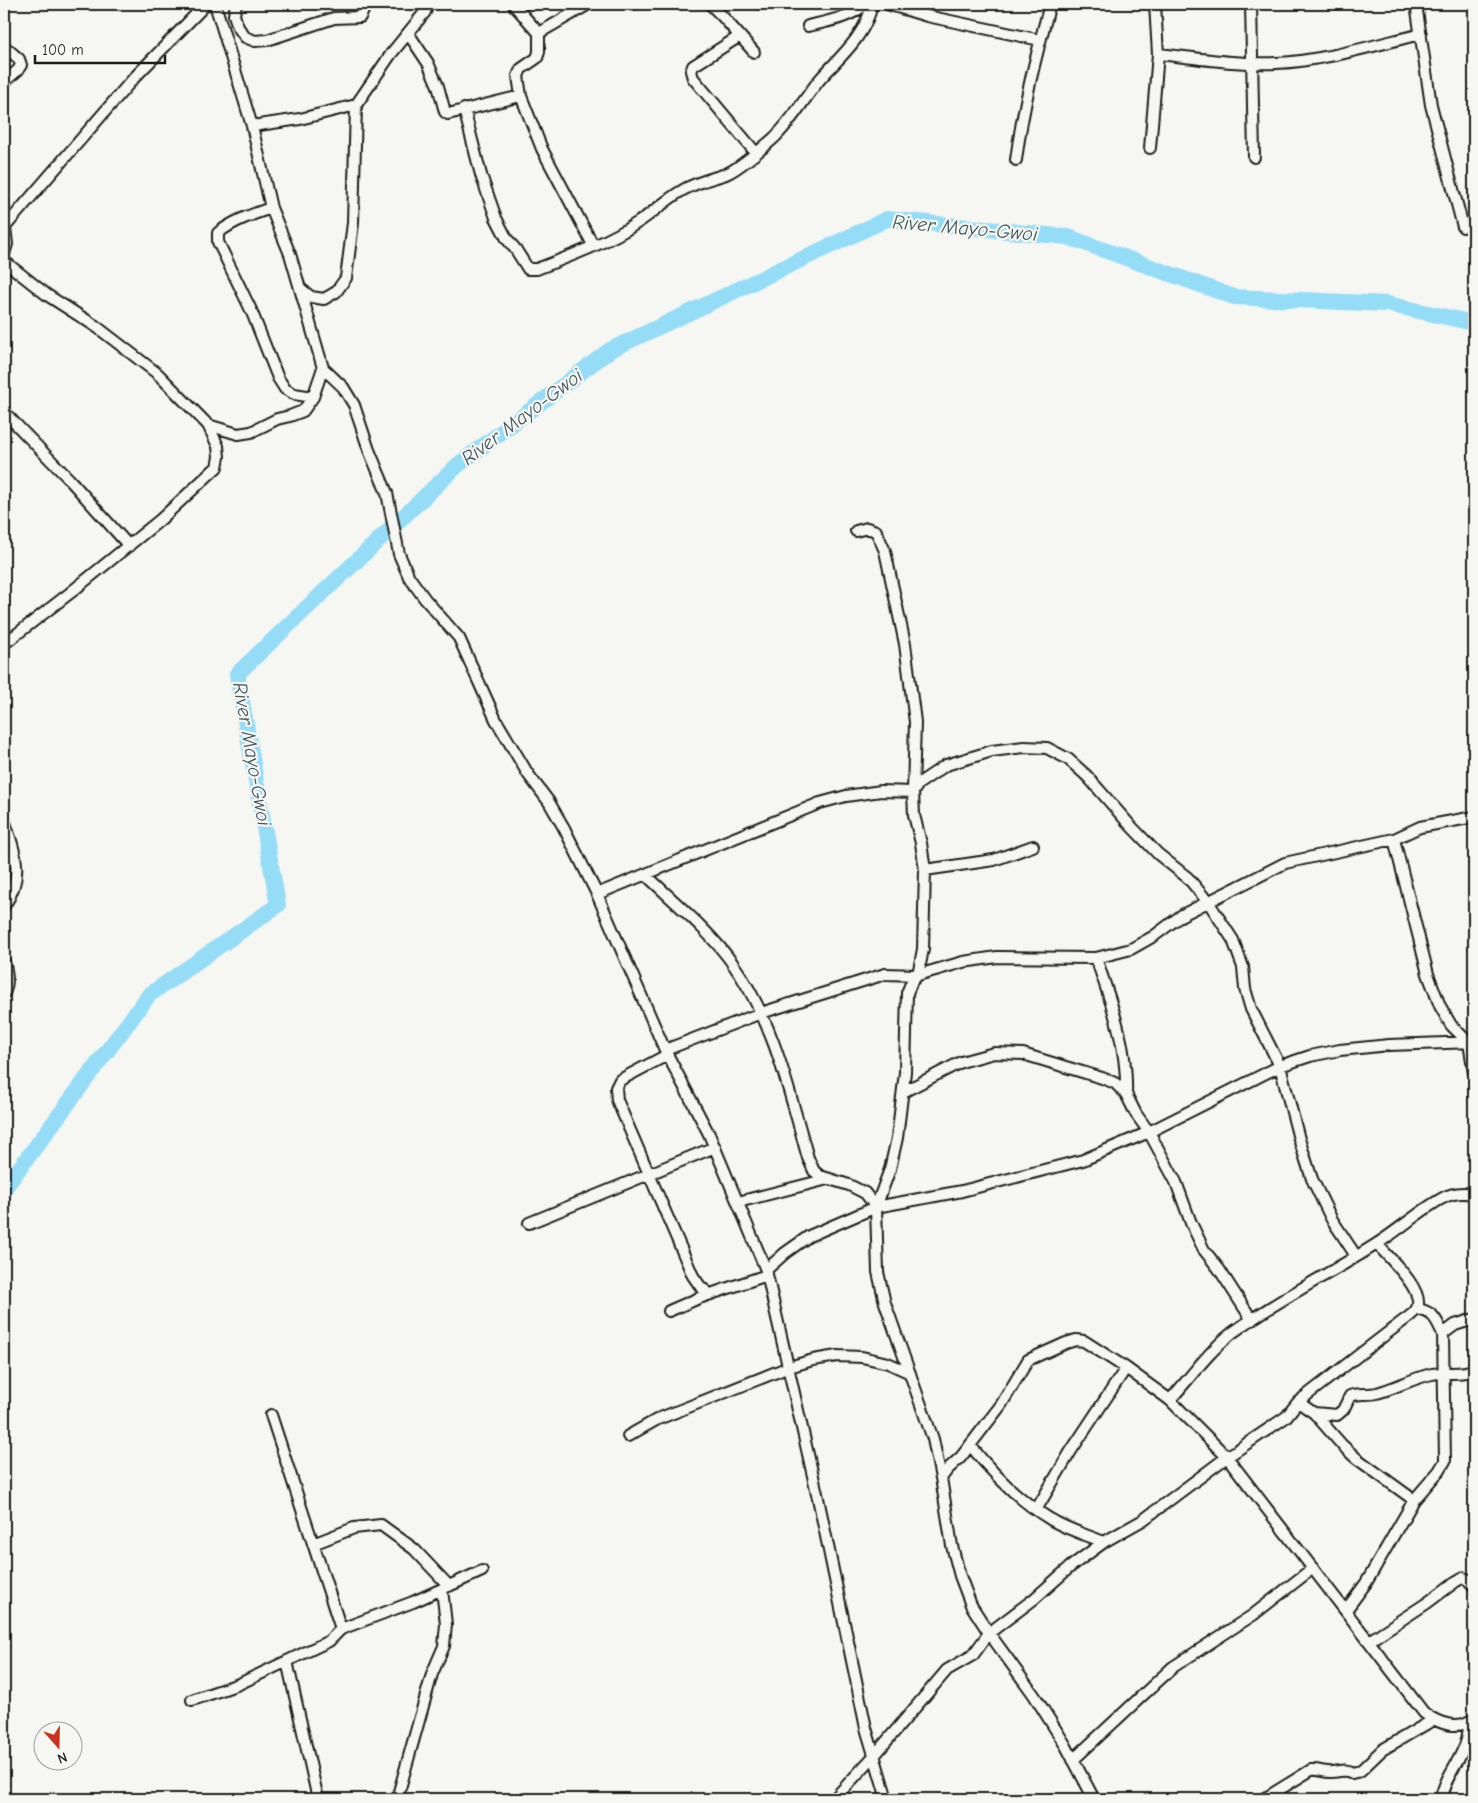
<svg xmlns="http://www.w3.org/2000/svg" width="1478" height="1803" viewBox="0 0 1478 1803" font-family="'Comic Neue',sans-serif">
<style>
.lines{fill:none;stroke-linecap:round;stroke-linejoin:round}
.river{stroke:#95dcf7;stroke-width:16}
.street-casing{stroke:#1c1c1c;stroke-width:14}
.street{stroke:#f6f6f2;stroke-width:10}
.labels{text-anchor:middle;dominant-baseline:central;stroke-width:4.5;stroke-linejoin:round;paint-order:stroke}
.water-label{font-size:20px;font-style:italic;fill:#40565e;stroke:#f6f6f2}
</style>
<rect width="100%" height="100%" fill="#f6f6f2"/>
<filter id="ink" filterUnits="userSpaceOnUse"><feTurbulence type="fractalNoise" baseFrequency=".02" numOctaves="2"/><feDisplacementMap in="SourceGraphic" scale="10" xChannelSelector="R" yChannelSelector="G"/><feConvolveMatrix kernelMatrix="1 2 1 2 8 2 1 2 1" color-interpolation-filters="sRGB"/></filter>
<g filter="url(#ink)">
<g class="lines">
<path class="river" d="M 4,1189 L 149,995 L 278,905 L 237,674 L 458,465 L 610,350 L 887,219 L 1068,237 L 1234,297 L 1387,304 L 1469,322 L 1474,319"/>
<defs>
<path id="street" d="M 215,4 L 252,126 L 271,208 L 290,254 L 323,368 L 343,387 L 354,405 L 369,450 L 387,493 L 399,554 L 409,577 L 425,599 L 459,638 L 496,720 L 528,774 L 549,802 L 564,828 L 597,894 L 665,1050 L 709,1134 L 766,1270 L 818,1498 L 866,1728 L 887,1799
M 236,4 L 234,15 L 238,27 L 245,37 L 255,41 L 267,40 L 334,18 L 360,17 L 363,11 L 361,4
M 513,4 L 539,33 L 539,52 L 537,58 L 521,69 L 518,76 L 521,96 L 542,149 L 593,245
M 710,4 L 723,17 L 754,52
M 887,4 L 927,16 L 1040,40
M 1251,4 L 1254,157
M 1416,4 L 1431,105 L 1463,227
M 808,26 C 829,21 849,18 866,4
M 408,33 L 428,63 L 438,86 L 445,112 L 448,114 L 521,96
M 539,33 L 589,4
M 740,36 L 693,66 L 691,71 L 693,78 L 756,153
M 4,46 L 19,59 L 21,65 L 18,70 L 4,82
M 1158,54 C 1197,58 1237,65 1277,63 C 1323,61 1375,45 1421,34
M 464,109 L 481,175 L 496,218 L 507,239 L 516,250 L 528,269 L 537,269 C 568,257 609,242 637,223 C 653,213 667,199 683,190 C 697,182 711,179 726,174 C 738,169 764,147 774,138 C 793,120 805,97 821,78 C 842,55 866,35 872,4
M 252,126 L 300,119 L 356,105
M 1150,148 L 1158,54 L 1155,4
M 1016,160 C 1023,106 1036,56 1050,4
M 271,208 C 253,214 233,221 218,233 L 218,242 L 251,310 L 278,378 L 285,389 L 294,394 L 313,397
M 4,254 L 7,244 L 5,227 L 133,79 L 206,4
M 4,261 L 47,295 L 97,327 L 158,374 L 208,425 L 218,446 L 219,457 L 217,467 L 160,520 L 70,593 L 4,644
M 301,289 L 311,297 L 324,299 L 336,292 L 346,278 L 353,223 L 356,105 L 391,54 L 425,12 L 428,4
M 4,412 L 69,479 L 129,546
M 208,425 L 238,434 L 251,432 L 277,419 L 290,416 L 303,411 L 313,397 L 323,368
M 856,531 L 867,528 L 876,531 L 885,551 L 905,644 L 915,722 L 913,792 L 914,815 L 921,843 L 925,870 L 923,949 L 918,975 L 912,981 L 907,993 L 905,1072 L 897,1138 L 890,1169 L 876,1207 L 878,1272 L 885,1303 L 933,1439 L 941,1478 L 952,1546 L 960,1576 L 971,1605 L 989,1633 L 1034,1695 L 1066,1746 L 1094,1799
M 913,792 L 918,784 L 946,765 L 992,751 L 1024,747 L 1047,748 L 1068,759 L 1087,776 L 1129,824 L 1158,854 L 1188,878 L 1209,903 L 1233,940 L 1243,967 L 1245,989 L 1251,1009 L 1280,1066 L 1299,1139 L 1312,1179 L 1331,1218 L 1356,1256
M 4,820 C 15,852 25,876 4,906
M 1394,839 L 1428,974 L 1440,1006 L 1451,1025 L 1469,1043 L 1474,1073
M 925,870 L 994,860 L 1033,846
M 645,874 C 675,903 709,930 733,964 C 774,1022 789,1091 808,1158 L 814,1171 L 820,1176 L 849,1185 L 865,1193 L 876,1207
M 597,894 L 820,803 L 846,796 L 881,791 L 913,792
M 1096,958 C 1111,1002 1128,1047 1126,1094
M 4,962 C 7,972 9,983 4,993
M 665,1050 L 761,1013 L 885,974 L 918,975 L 963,962 L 997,957 L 1096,958 L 1131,949 L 1154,936 L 1182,915 L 1285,863 L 1394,839 L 1420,827 L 1474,817
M 667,1055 L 620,1080 L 616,1088 L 617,1100 L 693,1276 L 700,1286 L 709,1294
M 903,1092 L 961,1062 L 994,1053 L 1023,1054 L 1102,1078 L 1115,1083 L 1126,1094 L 1136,1114 L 1149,1132 L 1176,1182 L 1191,1223 L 1204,1250 L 1219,1269 L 1252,1320
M 738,1202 L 828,1179
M 529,1223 L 715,1147
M 766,1270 L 785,1253 L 809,1236 L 876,1207 L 962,1191 L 1083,1160 L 1149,1132 L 1280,1066 L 1310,1056 L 1340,1050 L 1389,1045 L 1474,1042
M 669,1311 L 699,1298 L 767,1275
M 1443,1334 L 1455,1325 L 1474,1319
M 1170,1400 C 1190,1378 1208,1352 1232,1333 C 1277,1300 1328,1275 1375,1245 C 1398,1231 1418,1212 1441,1199 C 1451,1193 1463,1192 1474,1194
M 1298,1402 L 1314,1413 L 1342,1445 L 1356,1458 L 1414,1500
M 1314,1413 L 1337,1415 L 1343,1410 L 1350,1396 C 1358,1393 1368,1395 1377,1393 C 1396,1388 1413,1378 1432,1374 C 1446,1371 1462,1376 1474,1369
M 271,1415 L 341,1629
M 628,1436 L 658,1419 L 789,1367 L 813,1360 L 837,1356 L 862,1357 L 888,1363 L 910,1373
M 970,1445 C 993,1474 1018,1500 1050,1519 C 1066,1529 1086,1535 1104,1542
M 941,1478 L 949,1468 L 961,1457 L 1001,1405 L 1028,1360 L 1066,1343 L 1076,1340 L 1084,1341 L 1126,1368 L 1170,1400 L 1227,1457 L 1424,1713 C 1439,1724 1459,1731 1474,1718
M 1036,1510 L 1071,1451 L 1126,1368
M 313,1544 L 354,1528 L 381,1525 L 414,1549 L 449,1586
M 1346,1610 L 1366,1583 L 1414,1500 L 1439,1471 L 1445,1461 L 1443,1334 C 1436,1319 1434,1312 1417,1309
M 1369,1641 L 1427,1603 L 1455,1582 L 1462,1578 L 1467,1579 L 1474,1586
M 287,1661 L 318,1799
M 192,1700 L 239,1684 L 329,1641 L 341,1629 L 413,1602 L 442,1589
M 1073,1760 L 1173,1667 L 1253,1615 L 1313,1568
M 397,1799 L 432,1674 L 444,1646 L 446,1624 L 442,1589 L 482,1571
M 834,1799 L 874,1756 L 947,1670 L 973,1655 L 989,1633 L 1034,1599 L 1070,1567 L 1104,1542 L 1143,1520 L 1227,1457 L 1286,1417 L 1298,1402 L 1403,1321 C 1407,1318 1415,1313 1417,1308 C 1425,1290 1388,1257 1377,1244
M 1264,1799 L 1311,1770 C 1319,1769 1324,1773 1332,1772 C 1340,1772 1345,1768 1352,1773 L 1360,1771 L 1382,1750 L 1433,1720
M 1441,1799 C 1443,1782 1455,1768 1462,1752 C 1467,1743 1469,1732 1469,1722"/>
</defs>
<use href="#street" class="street-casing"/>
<use href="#street" class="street"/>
</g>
</g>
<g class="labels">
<g class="water-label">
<text transform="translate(965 228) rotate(5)">River Mayo-Gwoi</text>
<text transform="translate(522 417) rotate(-37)">River Mayo-Gwoi</text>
<text transform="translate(252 754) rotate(80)">River Mayo-Gwoi</text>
</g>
</g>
<rect width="1478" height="1803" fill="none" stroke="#f6f6f2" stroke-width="20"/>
<rect x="10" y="10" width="1458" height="1783" fill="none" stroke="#1c1c1c" stroke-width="2" filter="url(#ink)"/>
<g transform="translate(58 1746) rotate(160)"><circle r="24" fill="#f6f6f2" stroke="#9f9f9c"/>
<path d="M0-4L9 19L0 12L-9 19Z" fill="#c8321e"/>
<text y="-8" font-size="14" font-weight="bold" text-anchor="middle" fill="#1c1c1c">N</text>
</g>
<path d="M35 55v8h130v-8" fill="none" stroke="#1c1c1c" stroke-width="2.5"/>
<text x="42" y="55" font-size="15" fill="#1c1c1c" stroke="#f6f6f2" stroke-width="4" paint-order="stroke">100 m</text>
</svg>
